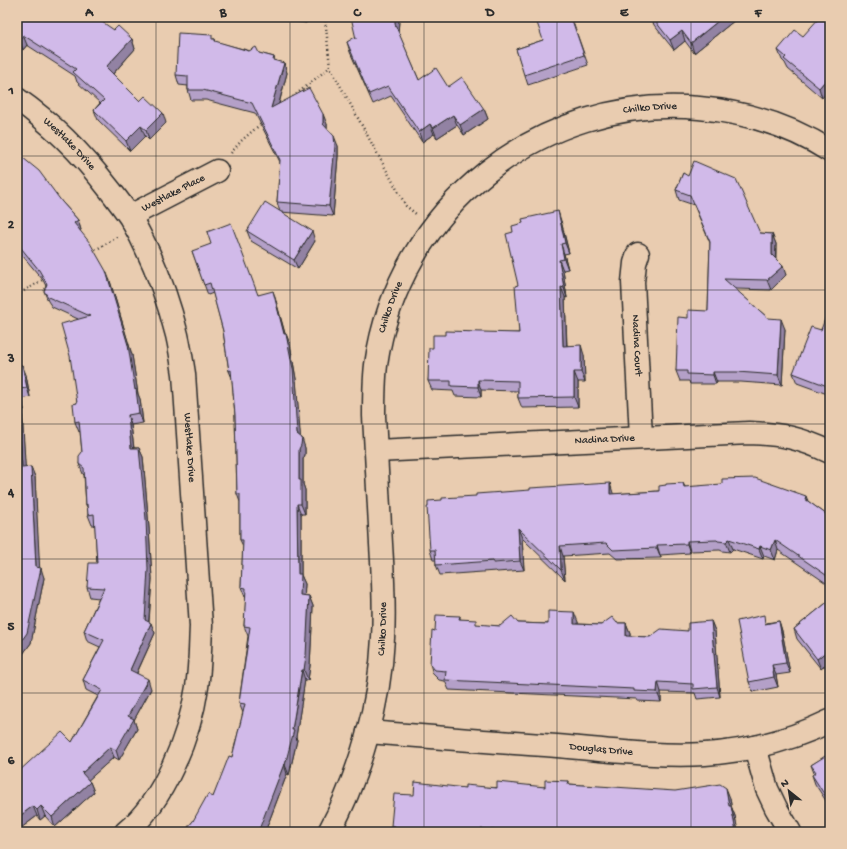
<svg xmlns="http://www.w3.org/2000/svg" width="847" height="849" viewBox="0 0 847 849" font-family="'Gochi Hand',sans-serif">
<style>
.lines{fill:none;stroke-linecap:round;stroke-linejoin:round}
.minor-casing{stroke:#2b2b2b;stroke-width:25}
.path{stroke:#2b2b2b;stroke-width:2.5;stroke-dasharray:1 3;stroke-linecap:butt}
.minor{stroke:#e9ccb0;stroke-width:22}
.wall{fill:#b4a0c8;stroke:#2b2b2b}
.shaded-wall{fill:#9282a3;stroke:#2b2b2b}
.building{fill:#d1bae9;stroke:#2b2b2b}
.grid{fill:none;stroke:#2b2b2b;stroke-width:1;stroke-opacity:0.55}
.labels{text-anchor:middle;dominant-baseline:central;stroke-width:3;stroke-linejoin:round;paint-order:stroke}
.street-label{font-size:11px;fill:#2b2b2b;stroke:#e9ccb0}
.neatline{fill:none;stroke:#2b2b2b;stroke-width:1.5}
.grid-label{font-size:13px;text-anchor:middle;font-weight:bold;fill:#2b2b2b}
</style>
<rect width="100%" height="100%" fill="#e9ccb0"/>
<filter id="ink" filterUnits="userSpaceOnUse"><feTurbulence type="fractalNoise" baseFrequency=".025" numOctaves="2"/><feDisplacementMap in="SourceGraphic" scale="8" xChannelSelector="R" yChannelSelector="G"/><feConvolveMatrix kernelMatrix="1 2 1 2 8 2 1 2 1" color-interpolation-filters="sRGB"/></filter>
<g filter="url(#ink)">
<g class="lines">
<defs>
<g id="minor">
<path id="s1" d="M 17,99 C 53,124 83,155 110,190 C 117,199 124,208 130,217 C 151,253 167,295 177,335 C 180,348 182,361 184,374 L 201,626 C 200,647 200,667 197,687 C 190,735 164,801 126,832"/>
<path id="s2" d="M 130,216 L 217,171"/>
<path id="s3" d="M 638,254 L 635,263 L 633,282 L 641,437"/>
<path id="s4" d="M 376,451 L 749,433 C 782,434 800,438 830,452"/>
<path id="s5" d="M 368,732 C 431,737 494,742 557,746 C 606,750 657,757 705,754 C 748,751 791,740 830,721"/>
<path d="M 755,747 L 767,789 L 776,808 L 790,832"/>
<path id="s6" d="M 329,832 C 360,775 380,703 383,638 C 385,606 383,575 381,544 C 379,501 376,459 374,416 C 374,399 374,382 376,365 C 398,208 541,94 699,108 C 745,112 791,126 830,151"/>
</g>
</defs>
<use href="#minor" class="minor-casing"/>
<path class="path" d="M 325,17 L 330,67 L 406,206 L 416,214
M 293,97 L 330,67
M 231,153 L 241,141 L 263,122
M 92,252 L 117,237
M 17,295 L 44,279"/>
<use href="#minor" class="minor"/>
</g>
<path class="wall" d="M 17,17 L 114,30 L 132,39 L 135,49 L 113,74 L 140,101 L 166,123 L 149,140 L 145,136 L 130,151 L 98,120 L 94,110 L 100,103 L 77,82 L 75,76 L 27,45 L 23,50 L 17,46 Z
M 282,17 L 307,17 L 306,23 L 283,19 Z
M 571,17 L 588,65 L 528,85 L 516,49 L 543,40 Z
M 651,17 L 734,17 L 735,20 L 694,53 L 685,41 L 674,50 L 654,25 Z
M 830,17 L 830,89 L 822,98 L 788,69 L 785,63 L 782,60 L 778,50 L 803,36 Z
M 399,21 L 398,32 L 419,80 L 448,87 L 484,109 L 488,119 L 464,135 L 457,125 L 437,138 L 434,134 L 422,142 L 391,96 L 373,104 L 350,52 L 347,42 Z
M 213,39 L 215,39 L 216,42 L 274,57 L 275,61 L 284,63 L 287,73 L 279,104 L 327,124 L 327,128 L 338,146 L 338,156 L 333,216 L 280,212 L 277,202 L 280,162 L 255,113 L 206,100 L 191,100 L 188,90 L 188,86 L 179,85 L 176,75 Z
M 17,153 L 62,202 L 78,220 L 81,230 L 80,231 L 110,281 L 132,355 L 138,394 L 140,399 L 143,423 L 131,425 L 134,448 L 139,448 L 143,457 L 149,528 L 152,579 L 149,622 L 155,633 L 137,673 L 151,689 L 134,720 L 137,729 L 119,760 L 114,757 L 88,780 L 90,782 L 94,792 L 55,827 L 45,816 L 40,820 L 37,816 L 17,831 L 72,742 L 98,696 L 86,690 L 83,680 L 100,647 L 87,641 L 84,631 L 99,598 L 90,597 L 87,587 L 97,563 L 95,525 L 92,525 L 88,515 L 88,509 L 86,505 L 84,475 L 83,474 L 79,464 L 82,452 L 80,431 L 79,432 L 75,422 L 77,403 L 78,319 L 52,307 L 48,301 L 44,291 L 46,286 L 43,280 L 17,249 Z
M 683,173 L 760,233 L 772,234 L 776,244 L 776,259 L 786,275 L 771,290 L 735,289 L 768,318 L 785,329 L 782,385 L 741,382 L 717,382 L 716,384 L 690,384 L 689,381 L 680,381 L 676,371 L 688,318 L 708,311 L 710,243 L 694,205 L 679,200 L 676,190 Z
M 561,221 L 569,253 L 564,254 L 568,269 L 563,270 L 567,298 L 565,297 L 567,345 L 584,355 L 585,382 L 578,382 L 578,407 L 522,408 L 518,398 L 518,391 L 481,390 L 481,397 L 455,396 L 453,391 L 432,390 L 428,381 L 433,348 L 445,335 L 519,333 L 518,285 Z
M 247,231 L 315,241 L 298,269 L 251,241 Z
M 192,251 L 258,295 L 276,301 L 285,334 L 286,334 L 290,344 L 296,379 L 300,437 L 305,448 L 305,455 L 303,459 L 303,484 L 305,490 L 305,514 L 301,514 L 301,575 L 305,584 L 304,595 L 309,596 L 313,606 L 310,666 L 308,680 L 305,680 L 304,685 L 296,737 L 297,740 L 289,775 L 287,774 L 265,832 L 184,832 L 213,797 L 232,757 L 243,713 L 239,703 L 248,636 L 244,626 L 246,597 L 245,597 L 241,587 L 243,546 L 240,540 L 240,502 L 237,494 L 235,415 L 232,378 L 229,371 L 223,331 L 213,293 L 208,295 Z
M 830,315 L 830,395 L 797,383 L 793,373 Z
M 17,365 L 17,366 L 22,365 L 26,375 L 30,397 L 22,399 L 24,410 L 22,411 L 25,468 L 31,467 L 35,477 L 39,568 L 44,578 L 31,643 L 17,662 Z
M 683,483 L 685,487 L 809,502 L 830,517 L 830,584 L 829,585 L 778,550 L 775,560 L 764,556 L 763,559 L 733,549 L 730,552 L 722,551 L 720,550 L 690,551 L 690,553 L 660,555 L 661,558 L 617,559 L 610,553 L 563,556 L 565,580 L 522,538 L 524,570 L 497,572 L 496,571 L 440,575 L 436,565 L 436,560 L 433,560 L 430,550 L 613,494 L 659,491 L 666,485 Z
M 830,600 L 830,661 L 821,669 L 797,639 L 794,629 Z
M 460,616 L 460,619 L 478,625 L 500,626 L 518,623 L 548,624 L 578,622 L 578,624 L 601,625 L 617,623 L 626,623 L 630,633 L 630,636 L 650,637 L 688,631 L 711,621 L 715,631 L 720,697 L 697,699 L 695,693 L 661,692 L 661,702 L 637,701 L 637,699 L 449,690 L 445,681 L 439,680 L 433,674 L 430,664 Z
M 779,621 L 782,631 L 790,673 L 776,675 L 778,687 L 753,692 L 749,682 L 766,623 Z
M 830,754 L 830,807 L 815,784 L 812,775 L 814,773 L 811,765 Z
M 569,781 L 569,784 L 730,798 L 731,806 L 735,816 L 738,832 L 393,832 L 391,826 L 414,795 L 465,788 L 545,787 Z"/>
<path class="shaded-wall" d="M 304,17 L 307,17 L 306,23 Z
M 395,17 L 397,17 L 399,21 L 398,34 L 395,24 Z
M 723,17 L 734,17 L 735,20 L 694,53 L 691,43 Z
M 682,31 L 685,41 L 674,50 L 670,40 Z
M 23,35 L 27,45 L 23,50 L 20,40 Z
M 132,39 L 135,49 L 110,77 L 106,67 Z
M 284,63 L 287,73 L 275,118 L 271,108 Z
M 830,75 L 830,89 L 822,98 L 819,88 Z
M 484,109 L 488,119 L 464,135 L 460,125 Z
M 163,113 L 166,123 L 149,140 L 146,130 Z
M 323,114 L 327,124 L 327,134 L 323,124 Z
M 453,115 L 457,125 L 437,138 L 433,128 Z
M 430,124 L 434,134 L 422,142 L 419,132 Z
M 141,126 L 145,136 L 130,151 L 126,141 Z
M 334,136 L 338,146 L 338,156 L 333,216 L 329,206 Z
M 558,211 L 561,221 L 569,253 L 565,243 Z
M 78,220 L 81,230 L 77,233 L 74,223 Z
M 312,231 L 315,241 L 298,269 L 294,260 Z
M 772,234 L 776,244 L 775,265 L 772,255 Z
M 561,244 L 564,254 L 568,269 L 564,259 Z
M 559,260 L 563,270 L 567,298 L 564,288 Z
M 783,266 L 786,275 L 771,290 L 767,280 Z
M 106,271 L 110,281 L 132,355 L 138,394 L 140,399 L 143,423 L 139,413 L 135,390 Z
M 561,287 L 565,297 L 567,355 L 563,346 Z
M 273,291 L 276,301 L 288,344 L 284,334 Z
M 781,319 L 785,329 L 782,385 L 778,375 Z
M 286,334 L 290,344 L 296,379 L 301,444 L 297,434 Z
M 581,345 L 584,355 L 585,382 L 581,372 Z
M 22,365 L 26,375 L 30,397 L 27,388 Z
M 574,372 L 578,382 L 578,407 L 574,397 Z
M 713,372 L 717,382 L 716,384 L 713,375 Z
M 478,380 L 481,390 L 481,397 L 478,387 Z
M 18,389 L 22,399 L 24,410 L 20,400 Z
M 18,401 L 22,411 L 26,478 L 22,468 Z
M 128,415 L 131,425 L 135,458 L 131,448 Z
M 302,438 L 305,448 L 305,455 L 303,459 L 303,484 L 305,490 L 305,514 L 301,504 L 299,480 L 299,449 Z
M 139,448 L 143,457 L 149,528 L 152,579 L 148,630 L 145,620 Z
M 31,467 L 35,477 L 40,574 L 41,568 L 44,578 L 31,643 L 17,662 L 17,647 L 36,567 Z
M 610,483 L 613,493 L 614,504 L 610,494 Z
M 806,496 L 810,506 L 805,499 Z
M 297,504 L 301,514 L 301,575 L 305,584 L 304,605 L 300,595 L 298,574 Z
M 518,528 L 522,538 L 524,570 L 520,561 Z
M 729,539 L 733,549 L 730,552 L 726,542 Z
M 775,540 L 778,550 L 775,560 L 771,550 Z
M 687,541 L 690,551 L 690,553 L 687,544 Z
M 657,545 L 660,555 L 661,558 L 657,548 Z
M 560,546 L 563,556 L 565,580 L 561,570 Z
M 760,546 L 764,556 L 763,559 L 759,549 Z
M 830,568 L 830,584 L 829,585 L 826,575 Z
M 309,596 L 313,606 L 310,666 L 308,680 L 304,670 Z
M 574,612 L 578,622 L 577,634 L 574,624 Z
M 711,621 L 715,631 L 720,697 L 717,687 Z
M 779,621 L 782,631 L 790,673 L 786,663 Z
M 151,623 L 155,633 L 134,679 L 130,670 Z
M 626,623 L 630,633 L 629,646 L 626,636 Z
M 827,651 L 830,661 L 821,669 L 817,659 Z
M 772,665 L 776,675 L 778,687 L 774,677 Z
M 302,670 L 305,680 L 296,737 L 297,740 L 289,775 L 285,765 L 292,730 Z
M 148,679 L 151,689 L 134,720 L 137,729 L 119,760 L 116,750 L 128,716 Z
M 658,682 L 661,692 L 661,702 L 657,692 Z
M 110,747 L 114,757 L 85,783 L 82,773 Z
M 284,764 L 287,774 L 265,832 L 257,832 Z
M 90,782 L 94,792 L 55,827 L 52,817 Z
M 726,788 L 730,798 L 733,816 L 729,806 Z
M 33,806 L 37,816 L 17,831 L 17,818 Z
M 41,806 L 45,816 L 40,820 L 37,810 Z
M 731,806 L 735,816 L 738,832 L 736,832 Z
M 533,829 L 534,832 L 529,832 Z"/>
<path class="building" d="M 17,17 L 95,17 L 114,30 L 118,26 L 132,39 L 106,67 L 140,101 L 145,96 L 163,113 L 146,130 L 141,126 L 126,141 L 94,110 L 104,100 L 73,72 L 76,69 L 23,35 L 20,40 L 17,39 Z
M 351,17 L 395,17 L 395,24 L 419,80 L 436,68 L 448,87 L 462,77 L 484,109 L 460,125 L 453,115 L 433,128 L 430,124 L 419,132 L 388,86 L 369,94 L 347,42 L 355,37 L 356,39 Z
M 535,17 L 571,17 L 584,55 L 524,75 L 516,49 L 543,40 Z
M 652,17 L 723,17 L 691,43 L 682,31 L 670,40 Z
M 820,17 L 830,17 L 830,75 L 819,88 L 784,59 L 786,57 L 778,50 L 795,30 L 803,36 Z
M 178,33 L 212,35 L 212,39 L 215,39 L 215,41 L 249,51 L 256,47 L 259,53 L 274,57 L 273,60 L 284,63 L 271,108 L 309,88 L 323,114 L 323,124 L 334,136 L 335,146 L 329,206 L 277,202 L 280,160 L 252,103 L 203,90 L 188,90 L 188,76 L 176,75 Z
M 17,153 L 39,171 L 62,202 L 78,220 L 74,223 L 90,243 L 106,271 L 128,345 L 135,390 L 136,389 L 139,413 L 128,415 L 131,448 L 139,448 L 146,519 L 148,569 L 145,620 L 151,623 L 130,670 L 148,679 L 128,716 L 134,719 L 116,750 L 110,747 L 82,773 L 90,782 L 52,817 L 41,806 L 37,810 L 33,806 L 17,818 L 17,773 L 62,732 L 72,742 L 102,690 L 83,680 L 104,640 L 84,631 L 104,588 L 87,587 L 89,563 L 97,563 L 94,514 L 88,515 L 87,504 L 86,505 L 84,468 L 79,464 L 79,456 L 82,452 L 79,421 L 75,422 L 73,404 L 77,403 L 70,356 L 61,324 L 90,316 L 48,297 L 44,291 L 47,284 L 39,270 L 17,243 Z
M 694,161 L 736,179 L 760,233 L 772,234 L 772,255 L 783,266 L 767,280 L 724,279 L 768,318 L 781,319 L 778,375 L 737,372 L 713,372 L 713,375 L 687,374 L 687,371 L 676,371 L 678,317 L 688,318 L 688,310 L 708,311 L 710,242 L 690,195 L 676,190 L 683,173 L 688,176 Z
M 265,202 L 312,231 L 294,260 L 247,231 Z
M 558,211 L 565,243 L 561,244 L 564,259 L 559,260 L 564,288 L 561,287 L 563,346 L 581,345 L 581,372 L 574,372 L 574,397 L 518,398 L 518,381 L 478,380 L 478,387 L 451,386 L 451,381 L 428,381 L 429,348 L 433,348 L 433,335 L 445,335 L 445,331 L 519,333 L 515,286 L 518,285 L 506,234 L 513,232 L 512,226 L 523,223 L 522,219 Z
M 231,223 L 258,295 L 273,291 L 284,334 L 286,334 L 293,369 L 297,434 L 302,438 L 301,445 L 299,449 L 299,480 L 301,480 L 301,504 L 297,504 L 298,574 L 301,574 L 300,595 L 309,596 L 306,656 L 304,670 L 302,670 L 301,675 L 292,730 L 294,730 L 285,765 L 284,764 L 260,827 L 257,832 L 184,832 L 193,821 L 208,794 L 213,797 L 229,756 L 232,757 L 245,704 L 239,703 L 250,627 L 244,626 L 246,588 L 241,587 L 243,540 L 240,540 L 240,494 L 237,494 L 235,415 L 231,370 L 229,371 L 223,331 L 210,283 L 204,285 L 192,251 L 211,244 L 207,232 Z
M 827,313 L 830,315 L 830,387 L 793,373 L 811,327 L 821,330 Z
M 17,365 L 17,366 L 22,365 L 27,388 L 18,389 L 20,400 L 18,401 L 22,468 L 31,467 L 36,567 L 41,568 L 27,633 L 17,647 Z
M 755,478 L 806,496 L 805,499 L 830,517 L 830,568 L 826,575 L 775,540 L 771,550 L 760,546 L 759,549 L 729,539 L 726,542 L 718,541 L 717,540 L 687,541 L 687,544 L 657,545 L 657,548 L 613,550 L 606,543 L 560,546 L 561,570 L 518,528 L 520,561 L 493,563 L 493,561 L 436,565 L 435,550 L 430,550 L 427,507 L 428,507 L 428,501 L 442,500 L 442,498 L 476,496 L 476,494 L 530,490 L 530,488 L 610,483 L 610,494 L 659,491 L 659,486 L 666,485 L 666,484 L 683,483 L 684,487 L 722,484 L 722,479 Z
M 830,600 L 830,654 L 827,651 L 817,659 L 794,629 Z
M 548,611 L 574,612 L 574,624 L 601,625 L 612,617 L 617,623 L 626,623 L 626,636 L 650,637 L 661,629 L 688,631 L 688,623 L 711,621 L 717,687 L 693,689 L 693,684 L 658,682 L 657,692 L 634,691 L 634,689 L 445,680 L 446,671 L 435,670 L 430,664 L 432,630 L 435,631 L 436,615 L 460,616 L 459,619 L 476,620 L 476,624 L 500,626 L 512,616 L 518,623 L 548,624 Z
M 764,615 L 765,624 L 779,621 L 786,663 L 772,665 L 774,677 L 749,682 L 737,621 Z
M 830,753 L 830,803 L 812,775 L 816,772 L 811,765 Z
M 545,780 L 569,781 L 568,784 L 675,791 L 720,784 L 726,788 L 729,806 L 731,806 L 736,832 L 536,832 L 533,829 L 529,832 L 509,832 L 481,829 L 481,832 L 394,832 L 395,826 L 391,826 L 394,794 L 414,795 L 415,782 L 465,788 L 465,785 L 497,788 L 497,782 L 545,787 Z"/>
</g>
<path class="grid" d="M 156,17 L 156,832M 290,17 L 290,832M 424,17 L 424,832M 557,17 L 557,832M 691,17 L 691,832M 17,156 L 830,156M 17,290 L 830,290M 17,424 L 830,424M 17,559 L 830,559M 17,693 L 830,693"/>
<g class="labels">
<g class="street-label">
<text stroke="none"><textPath href="#s6" startOffset="882">Chilko Drive</textPath></text>
<text stroke="none"><textPath href="#s1" startOffset="69">Westlake Drive</textPath></text>
<text stroke="none"><textPath href="#s2" startOffset="49">Westlake Place</textPath></text>
<text stroke="none"><textPath href="#s6" startOffset="536">Chilko Drive</textPath></text>
<text stroke="none"><textPath href="#s3" startOffset="92">Nadina Court</textPath></text>
<text stroke="none"><textPath href="#s4" startOffset="229">Nadina Drive</textPath></text>
<text stroke="none"><textPath href="#s1" startOffset="405">Westlake Drive</textPath></text>
<text stroke="none"><textPath href="#s6" startOffset="212">Chilko Drive</textPath></text>
<text stroke="none"><textPath href="#s5" startOffset="234">Douglas Drive</textPath></text>
</g>
</g>
<rect width="847" height="849" fill="none" stroke="#e9ccb0" stroke-width="44"/>
<g transform="translate(789 791) rotate(330)" stroke="#e9ccb0" stroke-width="3" paint-order="stroke">
<path d="M0-3L7 15L0 10L-7 15Z" fill="#2b2b2b"/>
<text y="-6" font-size="11" font-weight="bold" text-anchor="middle" fill="#2b2b2b">N</text>
</g>
<rect x="22" y="22" width="803" height="805" class="neatline"/>
<g class="grid-label">
<text x="89" y="16">A</text>
<text x="223" y="16">B</text>
<text x="357" y="16">C</text>
<text x="490" y="16">D</text>
<text x="624" y="16">E</text>
<text x="758" y="16">F</text>
<text x="11" y="94">1</text>
<text x="11" y="228">2</text>
<text x="11" y="362">3</text>
<text x="11" y="496">4</text>
<text x="11" y="630">5</text>
<text x="11" y="764">6</text>
</g>
</svg>
